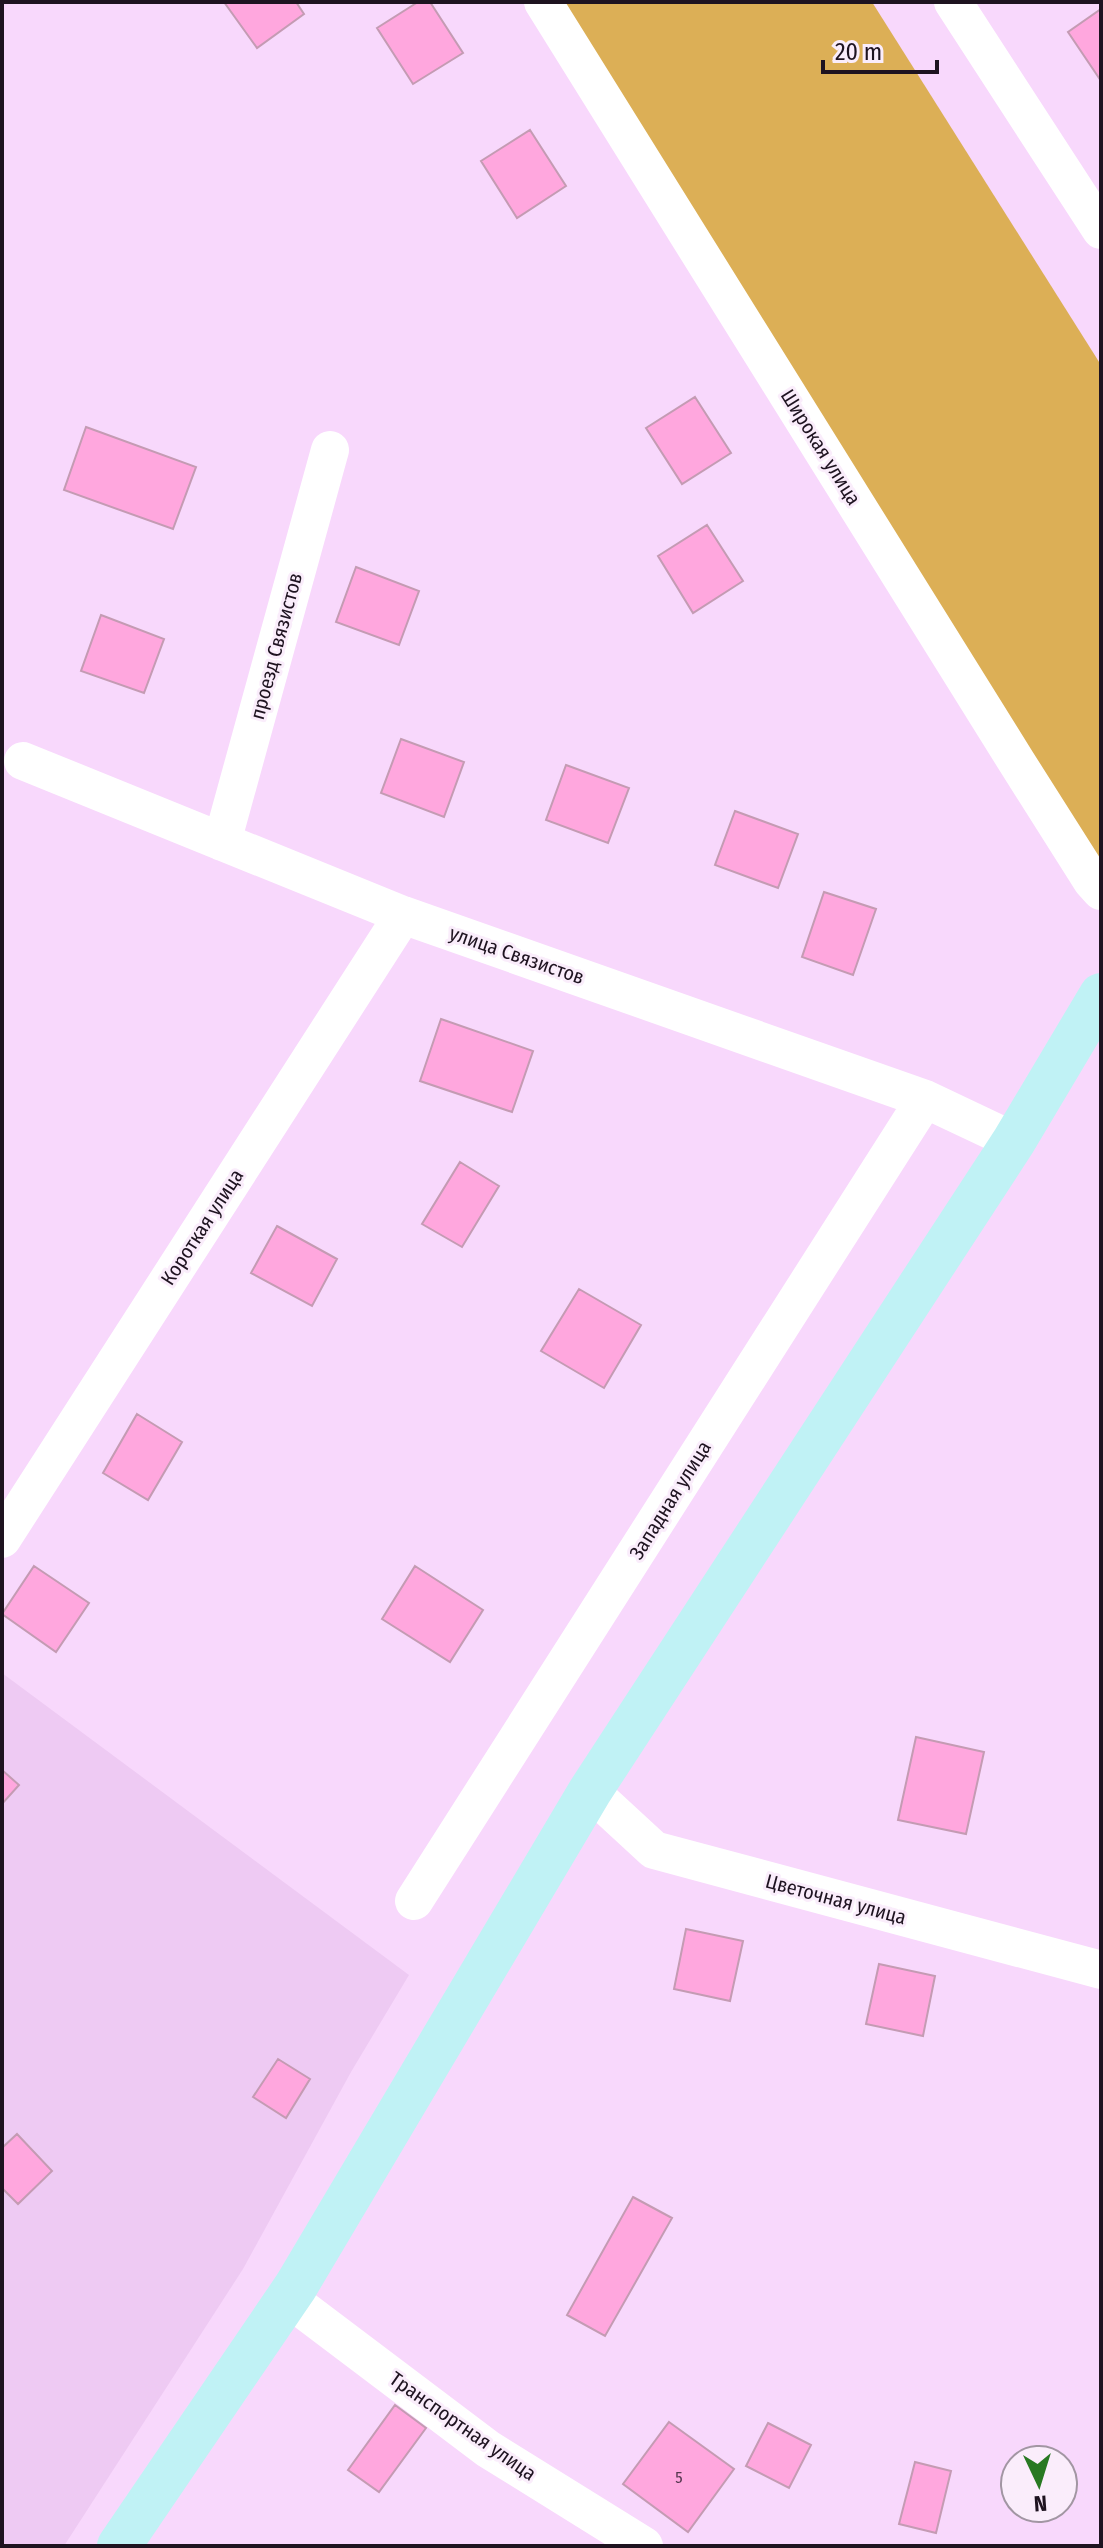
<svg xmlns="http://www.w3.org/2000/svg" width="1103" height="2548" viewBox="0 0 1103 2548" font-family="'Fira Sans Condensed',sans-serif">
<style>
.built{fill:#eecaf3}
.green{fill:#dcaf56}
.building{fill:#ffa7de;stroke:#c49bb3;stroke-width:2}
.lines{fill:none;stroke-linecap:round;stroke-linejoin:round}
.street{stroke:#fff;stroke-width:38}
.secondary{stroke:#c0f2f5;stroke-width:44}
.labels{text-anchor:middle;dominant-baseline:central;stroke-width:6;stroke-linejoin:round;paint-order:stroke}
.number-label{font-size:16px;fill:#563850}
.street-label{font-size:20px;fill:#1e1320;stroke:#faedfb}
</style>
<rect width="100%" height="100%" fill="#f8d8fc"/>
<path class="built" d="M 2,1673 L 409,1975 L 351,2072 L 243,2269 L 64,2546 L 2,2546 Z"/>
<path class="green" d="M 533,2 L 872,2 L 1101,365 L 1101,868 Z"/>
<path class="building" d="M 224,2 L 296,2 L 304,14 L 257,48 Z
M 418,2 L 430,2 L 463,53 L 413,84 L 377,28 Z
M 1101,9 L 1101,81 L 1068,32 Z
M 530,130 L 566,186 L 517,218 L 481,161 Z
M 695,397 L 731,453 L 682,484 L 646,428 Z
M 86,427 L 196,467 L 173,529 L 64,490 Z
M 707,525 L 743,581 L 693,613 L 658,556 Z
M 356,567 L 419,591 L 399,645 L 336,622 Z
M 101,615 L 164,639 L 144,693 L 81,671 Z
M 401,739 L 464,762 L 444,817 L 381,793 Z
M 566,765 L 629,788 L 608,843 L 546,820 Z
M 735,811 L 798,834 L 778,888 L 715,865 Z
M 824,892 L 876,909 L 853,975 L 802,957 Z
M 441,1019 L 533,1051 L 512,1112 L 420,1081 Z
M 460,1162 L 499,1186 L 462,1247 L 422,1224 Z
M 277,1226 L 337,1259 L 312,1306 L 251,1273 Z
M 579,1289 L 641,1325 L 604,1388 L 541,1351 Z
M 137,1414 L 182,1442 L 148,1500 L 103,1473 Z
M 34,1566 L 89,1603 L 56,1652 L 2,1614 Z
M 415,1566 L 483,1610 L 450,1662 L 382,1619 Z
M 916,1737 L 984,1752 L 966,1834 L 898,1820 Z
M 2,1770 L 19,1785 L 2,1804 Z
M 686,1929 L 743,1941 L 730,2001 L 674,1989 Z
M 879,1964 L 935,1976 L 923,2036 L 866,2024 Z
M 278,2059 L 310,2079 L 286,2118 L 253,2097 Z
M 17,2134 L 52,2171 L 18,2204 L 2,2188 L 2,2148 Z
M 633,2197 L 672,2218 L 605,2336 L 567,2315 Z
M 395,2405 L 426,2428 L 379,2492 L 348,2470 Z
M 669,2422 L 734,2469 L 688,2532 L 623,2484 Z
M 768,2423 L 811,2445 L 789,2488 L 746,2466 Z
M 915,2462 L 951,2471 L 936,2533 L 899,2524 Z"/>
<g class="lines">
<path class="street" d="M 543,2 L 1016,761 L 1092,881 L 1101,891
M 953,2 L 1101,230
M 23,761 L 403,915 L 925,1099 L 1014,1141
M 222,842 L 330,450
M 2,1539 L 403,915
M 590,1791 L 654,1850 L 1101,1970
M 414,1901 L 925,1099
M 288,2298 L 488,2449 L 644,2546"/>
<path class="secondary" d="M 119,2546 L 296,2286 L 590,1791 L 1014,1141 L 1101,995"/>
</g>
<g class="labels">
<g class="number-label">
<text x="679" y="2477">5</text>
</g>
<g class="street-label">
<text transform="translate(821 447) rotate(58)">Широкая улица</text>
<text transform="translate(276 646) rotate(-75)">проезд Связистов</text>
<text transform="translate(517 955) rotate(19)">улица Связистов</text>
<text transform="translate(202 1227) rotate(-57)">Короткая улица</text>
<text transform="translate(670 1500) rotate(-58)">Западная улица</text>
<text transform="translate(836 1899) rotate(15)">Цветочная улица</text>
<text transform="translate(463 2426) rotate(35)">Транспортная улица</text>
</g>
</g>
<rect width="1103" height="2548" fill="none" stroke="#1e1320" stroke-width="8"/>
<g transform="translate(1039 2484) rotate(176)"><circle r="38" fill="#faedfb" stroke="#a296a3" stroke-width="2"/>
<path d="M0-6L14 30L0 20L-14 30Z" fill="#287922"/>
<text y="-12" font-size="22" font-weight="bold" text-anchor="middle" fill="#1e1320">N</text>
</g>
<path d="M823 60v12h114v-12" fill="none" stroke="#1e1320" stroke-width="4"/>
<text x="835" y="60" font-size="24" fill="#1e1320" stroke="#faedfb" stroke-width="6" paint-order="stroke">20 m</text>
</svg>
